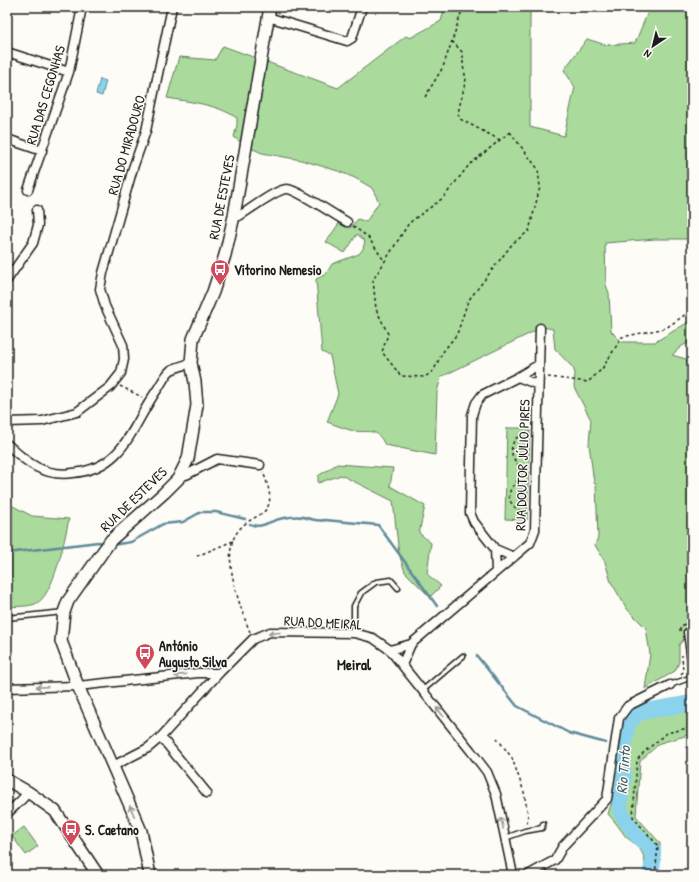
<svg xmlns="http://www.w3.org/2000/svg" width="699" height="882" viewBox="0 0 699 882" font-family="'Patrick Hand',sans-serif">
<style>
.green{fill:#aadb9c;stroke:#637c5c}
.water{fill:#8bd2ed;stroke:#5f8999}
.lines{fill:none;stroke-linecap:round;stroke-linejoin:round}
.stream{stroke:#5f8999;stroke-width:2.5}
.river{stroke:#8bd2ed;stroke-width:16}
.lane-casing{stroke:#1c1c1c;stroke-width:7}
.street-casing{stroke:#1c1c1c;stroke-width:11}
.secondary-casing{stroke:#1c1c1c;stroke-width:14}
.path{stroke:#1c1c1c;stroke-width:1.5;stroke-dasharray:3 3;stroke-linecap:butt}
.lane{stroke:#fdfcf7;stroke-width:4}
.street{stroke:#fdfcf7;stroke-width:8}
.secondary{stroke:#fdfcf7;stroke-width:11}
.oneway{stroke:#989794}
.labels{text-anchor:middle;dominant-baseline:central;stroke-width:3;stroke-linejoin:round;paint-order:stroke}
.street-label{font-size:14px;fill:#1c1c1c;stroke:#fdfcf7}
.poi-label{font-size:14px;font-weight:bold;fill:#1c1c1c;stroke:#fdfcf7;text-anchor:start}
.neighbourhood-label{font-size:15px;font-weight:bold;fill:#1c1c1c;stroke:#fdfcf7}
.water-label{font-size:15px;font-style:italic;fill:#435c65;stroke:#fdfcf7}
</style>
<rect width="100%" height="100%" fill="#fdfcf7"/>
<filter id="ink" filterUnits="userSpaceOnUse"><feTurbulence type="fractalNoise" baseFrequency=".025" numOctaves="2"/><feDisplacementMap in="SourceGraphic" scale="8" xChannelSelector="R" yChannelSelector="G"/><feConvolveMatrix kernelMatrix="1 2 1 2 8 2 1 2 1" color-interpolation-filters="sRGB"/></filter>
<g filter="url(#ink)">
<path class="green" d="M 445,7 L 530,7 L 530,127 L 564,136 L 575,87 L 564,70 L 587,39 L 606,45 L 635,43 L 650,7 L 692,7 L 692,239 L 655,239 L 605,243 L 606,285 L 609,293 L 611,331 L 622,342 L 655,342 L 692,320 L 692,341 L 682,346 L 672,355 L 686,359 L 692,379 L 692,629 L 679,645 L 679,662 L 675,671 L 645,689 L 650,654 L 646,628 L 627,609 L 611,582 L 605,562 L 595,545 L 598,537 L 596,484 L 594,483 L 589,444 L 591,420 L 574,387 L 575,373 L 573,368 L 555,349 L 553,329 L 543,327 L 441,377 L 437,392 L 435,455 L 385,445 C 376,427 371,433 354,431 C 345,429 336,425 327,422 L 338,394 L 330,356 L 322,352 L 316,279 L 326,274 L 332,264 L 359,254 L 363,249 L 365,241 L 357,234 L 345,253 L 326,242 L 340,222 L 350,228 L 358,219 L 366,222 L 379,202 L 372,188 L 355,178 L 338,171 L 301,160 L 262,153 L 244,145 L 234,137 L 237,125 L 237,118 C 217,104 190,102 167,98 L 179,57 L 215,60 L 223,46 L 338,88 L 406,36 L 410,38 L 441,21 Z
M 507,428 L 530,428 L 527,520 L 505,519 Z
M 337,464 L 393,468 L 390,486 L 425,506 L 419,533 L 431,543 L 427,574 L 441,586 L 430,597 L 405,572 L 399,554 L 393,501 L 341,475 L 318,483 L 318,476 Z
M 7,503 L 32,516 L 69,519 C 65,537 54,597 35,604 C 27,607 16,606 7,607 Z
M 692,698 L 692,734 L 660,743 L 640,761 L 636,816 L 660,843 L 659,875 L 645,875 C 645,862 646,855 636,845 C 633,842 629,840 626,837 C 620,829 615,821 608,814 C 610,806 614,799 616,792 C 618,785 618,779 619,772 L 617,766 L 617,757 L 622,723 L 626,717 L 641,705 L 678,701 Z
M 24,827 L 38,846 L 26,855 L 12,836 Z"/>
<path class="water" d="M 100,79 L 106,81 L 102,96 L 96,94 Z"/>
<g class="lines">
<path class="stream" d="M 250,524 C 262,530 272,519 284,518 C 289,517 298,516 303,517 C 312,519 316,522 325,520 L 378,525 L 437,606
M 112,545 L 131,542 L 163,524 L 183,522 L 201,512 L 216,512 L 245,519
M 7,553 L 98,542 L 103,543
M 477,656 L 517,706 L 569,733 L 606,743"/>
<path class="river" d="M 650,875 L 653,862 L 653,851 L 637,836 L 623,816 L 620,810 L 620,801 L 624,778 L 622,761 L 628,722 L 640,712 L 692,703"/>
<defs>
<path id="lane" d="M 7,618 L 64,612
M 354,633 L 354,606 L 361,593 L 376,582 L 391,580 L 398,588
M 692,677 L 686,632 L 692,629
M 670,685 L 692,677
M 423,690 L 463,656
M 505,838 L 525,831 L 542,828 L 543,824"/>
<path id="street" d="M 268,17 L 347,41 L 352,38 L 362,7
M 7,52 L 69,72
M 7,139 L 42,151
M 28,190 L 69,72 L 82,7
M 234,216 L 239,216 C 248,211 278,188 287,189 C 296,189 336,216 347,222
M 7,280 L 33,243 L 38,225 L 37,210
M 518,377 L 538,385
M 7,422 L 42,421 L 77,412 L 110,387 L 121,373 L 124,359 L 123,345 L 105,306 L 100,289 L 103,273 L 133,168 L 146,131 L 172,7
M 7,444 C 27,463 44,477 73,473 C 126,468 132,424 159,387 C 162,382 166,374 171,370 C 177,367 185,365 191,363
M 181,472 L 186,475 L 217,459 L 260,465
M 495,549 L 496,571
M 514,557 L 495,549 L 474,522 L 470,513 L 472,415 L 476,403 L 482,395 L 518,377 L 538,365
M 390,650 L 411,644 L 530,543 L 535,530 L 540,328
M 402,665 L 411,644
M 7,688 L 78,686 L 198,673 L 219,673
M 161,737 L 207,793
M 113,766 L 148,748 L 161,737 L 219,673 L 253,639 L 270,632 L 354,633 L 373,638 L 390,650 L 471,751 L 487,772 L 496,794 L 513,875
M 7,814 C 14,806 22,801 28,792
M 528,875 L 555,860 L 563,846 L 607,799 L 619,718 L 628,706 L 670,685"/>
<path id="secondary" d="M 7,780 L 28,792 L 55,811 L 98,875
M 150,875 L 141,831 L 78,686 L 61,641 L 64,612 L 68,601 L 111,540 L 164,493 L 178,479 L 188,459 L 197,405 L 195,382 L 191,363 L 193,339 L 213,292 L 225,255 L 234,216 L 270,7"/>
</defs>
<use href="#lane" class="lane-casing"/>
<use href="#street" class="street-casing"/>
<use href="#secondary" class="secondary-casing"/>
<path class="path" d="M 463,7 L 452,41 L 463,53 L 463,66 L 466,79 L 458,113 L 460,119 L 500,140
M 425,97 L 443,67 L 452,41
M 510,132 L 538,169 L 540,187 L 529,231 L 513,243 L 468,301 L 457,334 L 442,353 L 434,370 L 425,377 L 401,376 L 382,352 L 388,334 L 376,309 L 373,280 L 409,223 L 443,198 L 469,165 Z
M 353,226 L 368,237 L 385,262
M 548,377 L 588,382 L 602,369 L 622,337 L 666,328 L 692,310
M 120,386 L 142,397
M 527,513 C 516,511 505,501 511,489 C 514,483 520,480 521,473 C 521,467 517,464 514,459 C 507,446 516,434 529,431
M 197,556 L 233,541
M 680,631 L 680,629 L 683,625 L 692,619
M 250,632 C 241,610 224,563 233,540 C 247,506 285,526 263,472
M 681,674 L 683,672 L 682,655
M 497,738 L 512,758 L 524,792 L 528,815 L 526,825
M 655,875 L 658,846 L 633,817 L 637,760 L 644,752 L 667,733 L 692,727"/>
<use href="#lane" class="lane"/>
<use href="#street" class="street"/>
<use href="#secondary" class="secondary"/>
</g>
<defs><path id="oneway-shaft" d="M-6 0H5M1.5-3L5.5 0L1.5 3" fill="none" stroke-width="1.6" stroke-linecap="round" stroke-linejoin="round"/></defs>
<g class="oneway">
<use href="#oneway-shaft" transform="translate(274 633) rotate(175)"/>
<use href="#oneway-shaft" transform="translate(180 675) rotate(174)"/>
<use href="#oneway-shaft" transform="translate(42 687) rotate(178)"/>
<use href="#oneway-shaft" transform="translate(440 712) rotate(-129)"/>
<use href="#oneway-shaft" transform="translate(132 811) rotate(-113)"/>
<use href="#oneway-shaft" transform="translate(502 823) rotate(-102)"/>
</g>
</g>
<defs>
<symbol id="bus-pin" viewBox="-11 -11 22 30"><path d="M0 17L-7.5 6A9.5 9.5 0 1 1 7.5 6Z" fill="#d1495b" stroke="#fdfcf7"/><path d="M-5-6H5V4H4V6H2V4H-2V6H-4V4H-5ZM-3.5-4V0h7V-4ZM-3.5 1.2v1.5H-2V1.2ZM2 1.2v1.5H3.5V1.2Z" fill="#fff"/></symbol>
</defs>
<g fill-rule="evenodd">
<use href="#bus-pin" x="209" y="258" width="22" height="30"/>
<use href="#bus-pin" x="134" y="642" width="22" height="30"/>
<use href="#bus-pin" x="60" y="818" width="22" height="30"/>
</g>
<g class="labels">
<g class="street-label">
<text transform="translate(45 95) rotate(-73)">RUA DAS CEGONHAS</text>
<text transform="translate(126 145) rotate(-74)">RUA DO MIRADOURO</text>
<text transform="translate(221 197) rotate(-79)">RUA DE ESTEVES</text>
<text transform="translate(522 465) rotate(-88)">RUA DOUTOR JÚLIO PIRES</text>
<text transform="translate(133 499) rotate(-44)">RUA DE ESTEVES</text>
<text transform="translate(323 622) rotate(3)">RUA DO MEIRAL</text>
</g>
<g class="poi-label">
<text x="234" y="269">Vitorino Nemesio</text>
<text x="159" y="645">António<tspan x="159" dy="16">Augusto Silva</tspan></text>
<text x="85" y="829">S. Caetano</text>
</g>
<g class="neighbourhood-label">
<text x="354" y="664">Meiral</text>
</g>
<g class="water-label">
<text transform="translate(623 770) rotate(-86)">Rio Tinto</text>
</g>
</g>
<rect width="699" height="882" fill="none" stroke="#fdfcf7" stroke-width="24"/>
<rect x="12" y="12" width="675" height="858" fill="none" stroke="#1c1c1c" stroke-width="1.5" filter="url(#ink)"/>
<g transform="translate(653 46) rotate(215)" stroke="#fdfcf7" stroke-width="3" paint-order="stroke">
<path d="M0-3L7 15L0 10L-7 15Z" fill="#1c1c1c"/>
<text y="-6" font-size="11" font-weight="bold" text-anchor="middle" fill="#1c1c1c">N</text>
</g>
</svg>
